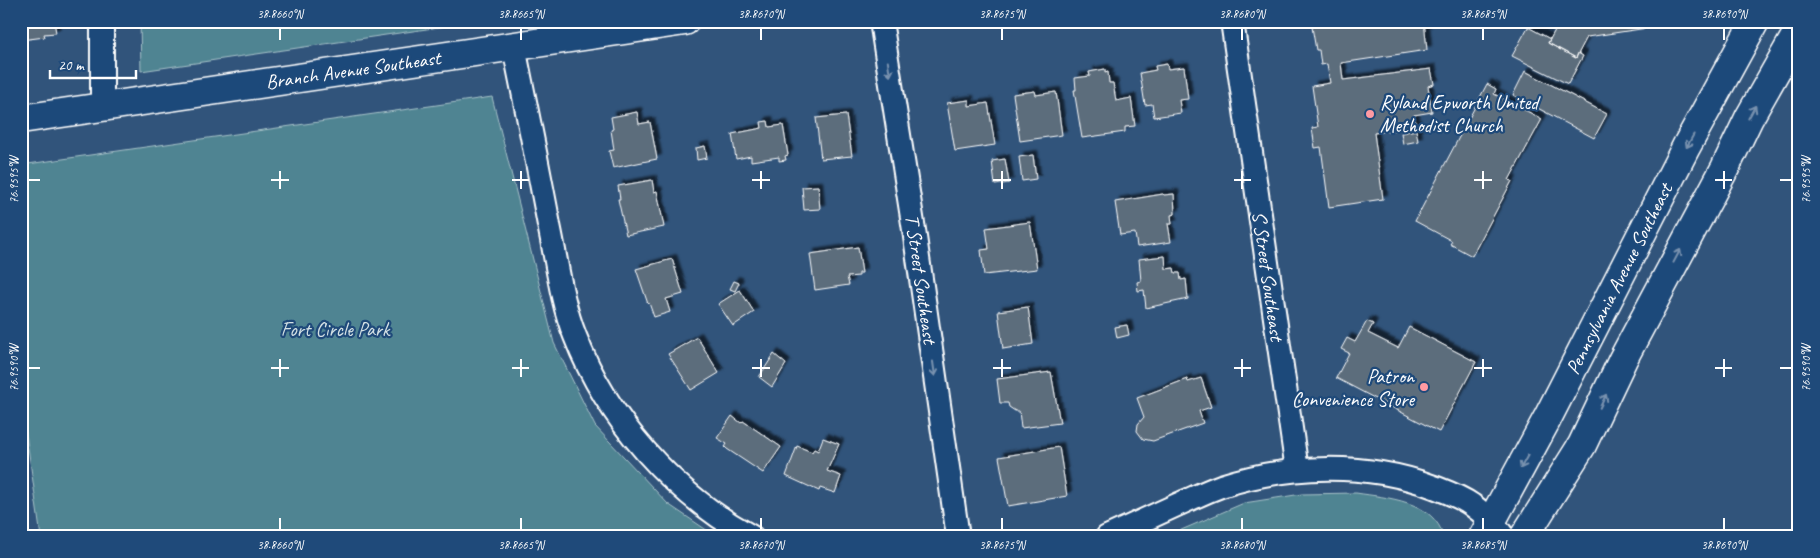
<svg xmlns="http://www.w3.org/2000/svg" width="1820" height="558" viewBox="0 0 1820 558" font-family="Caveat,sans-serif">
<style>
.green{fill:#4f8492;stroke:#a7c2c8}
.building{fill:#5c6d7c;stroke:#fff;filter:url(#shadow)}
.lines{fill:none;stroke-linecap:round;stroke-linejoin:round}
.street-casing{stroke:#fff;stroke-width:26}
.highway-casing{stroke:#fff;stroke-width:31}
.street{stroke:#1f4a7a;stroke-width:22}
.highway{stroke:#1f4a7a;stroke-width:28}
.oneway{stroke:#7992af}
.ticks{fill:none;stroke:#fff;stroke-width:2}
.poi-dot{fill:#ff9aa2;stroke:#1f4a7a;stroke-width:2}
.labels{text-anchor:middle;dominant-baseline:central;stroke-width:4.5;stroke-linejoin:round;paint-order:stroke}
.street-label{font-size:20px;fill:#fff;stroke:#1f4a7a}
.poi-label{font-size:20px;fill:#fff;stroke:#1f4a7a;text-anchor:start}
.park-label{font-size:20px;fill:#d3e0e4;stroke:#1f4a7a}
.neatline{fill:none;stroke:#fff;stroke-width:2}
.ticks-label{font-size:12px;text-anchor:middle;fill:#fff}
</style>
<defs>
<filter id="shadow"><feDropShadow dx="4.5" dy="-4.5" stdDeviation="1" flood-color="#0009"/></filter>
</defs>
<rect width="100%" height="100%" fill="#31547b"/>
<filter id="ink" filterUnits="userSpaceOnUse"><feTurbulence type="fractalNoise" baseFrequency=".02" numOctaves="2"/><feDisplacementMap in="SourceGraphic" scale="10" xChannelSelector="R" yChannelSelector="G"/><feConvolveMatrix kernelMatrix="1 2 1 2 8 2 1 2 1" color-interpolation-filters="sRGB"/></filter>
<g filter="url(#ink)">
<path class="green" d="M 140,21 L 481,21 L 141,71 Z
M 492,97 L 554,343 L 595,426 L 668,504 L 717,537 L 41,537 L 21,399 L 21,165 Z
M 1356,493 C 1388,498 1433,500 1444,537 L 1165,537 L 1244,503 L 1302,494 Z"/>
<path class="building" d="M 21,21 L 54,21 L 56,33 L 44,34 L 45,37 L 21,40 Z
M 1311,21 L 1424,21 L 1427,50 L 1341,63 L 1343,80 L 1431,69 L 1434,84 L 1428,86 L 1432,112 L 1414,115 L 1416,127 L 1374,133 L 1383,199 L 1329,207 L 1321,147 L 1315,148 L 1312,128 L 1318,127 L 1312,86 L 1330,83 L 1327,64 L 1321,65 L 1319,50 L 1316,50 Z
M 1560,21 L 1653,21 L 1654,27 L 1587,37 L 1576,58 L 1548,43 Z
M 1528,27 L 1550,39 L 1548,43 L 1576,58 L 1578,53 L 1583,56 L 1568,84 L 1512,56 Z
M 1167,64 L 1168,69 L 1184,67 L 1188,99 L 1179,100 L 1181,113 L 1154,117 L 1152,104 L 1145,105 L 1140,73 L 1156,70 L 1155,66 Z
M 1105,69 L 1105,73 L 1108,72 L 1109,83 L 1113,83 L 1116,101 L 1131,98 L 1135,126 L 1125,127 L 1125,132 L 1082,138 L 1074,90 L 1076,90 L 1075,78 L 1090,76 L 1089,72 Z
M 1525,71 L 1607,114 L 1594,138 L 1513,95 Z
M 1487,84 L 1496,89 L 1494,94 L 1542,119 L 1509,180 L 1512,181 L 1472,256 L 1450,244 L 1452,241 L 1415,221 Z
M 1035,91 L 1036,95 L 1056,92 L 1062,135 L 1020,141 L 1013,94 Z
M 969,100 L 969,106 L 988,103 L 995,145 L 955,151 L 947,103 Z
M 637,112 L 639,124 L 650,122 L 657,159 L 613,168 L 609,151 L 614,150 L 611,130 L 613,129 L 611,117 Z
M 846,115 L 852,156 L 821,159 L 816,118 Z
M 768,121 L 769,127 L 783,125 L 788,155 L 785,156 L 786,160 L 779,161 L 779,157 L 751,161 L 751,156 L 736,159 L 732,134 L 762,128 L 761,122 Z
M 1416,130 L 1418,141 L 1403,144 L 1401,133 Z
M 705,146 L 707,158 L 697,160 L 696,148 Z
M 1033,155 L 1036,179 L 1022,181 L 1019,157 Z
M 1005,159 L 1009,183 L 995,185 L 992,161 Z
M 652,180 L 654,192 L 657,191 L 664,227 L 626,235 L 618,199 L 620,199 L 618,186 Z
M 818,186 L 820,209 L 804,210 L 802,187 Z
M 1163,194 L 1164,195 L 1174,194 L 1175,214 L 1171,215 L 1172,224 L 1168,224 L 1171,242 L 1137,247 L 1135,233 L 1120,235 L 1115,202 Z
M 1030,222 L 1037,269 L 984,275 L 981,250 L 989,249 L 986,228 Z
M 858,247 L 862,273 L 859,273 L 859,276 L 847,277 L 849,285 L 815,290 L 810,254 Z
M 1165,256 L 1166,269 L 1174,268 L 1175,273 L 1180,273 L 1181,280 L 1186,279 L 1188,299 L 1146,308 L 1144,290 L 1138,291 L 1137,282 L 1141,281 L 1139,259 Z
M 672,259 L 683,294 L 666,299 L 670,312 L 654,317 L 649,303 L 648,304 L 636,269 Z
M 734,281 L 739,283 L 735,291 L 730,289 Z
M 740,290 L 754,312 L 733,326 L 718,304 Z
M 1028,307 L 1033,344 L 1003,349 L 998,311 Z
M 1367,321 L 1373,324 L 1368,333 L 1398,348 L 1409,327 L 1476,362 L 1439,432 L 1336,378 L 1349,353 L 1341,349 L 1347,338 L 1355,342 Z
M 1127,325 L 1129,335 L 1117,338 L 1115,327 Z
M 697,337 L 719,373 L 691,390 L 668,354 Z
M 774,354 L 786,364 L 772,387 L 759,377 Z
M 1051,372 L 1060,423 L 1021,428 L 1019,411 L 1015,411 L 1009,407 L 1008,403 L 1000,403 L 997,379 Z
M 1201,378 L 1211,407 L 1199,411 L 1203,423 L 1153,441 L 1143,439 L 1137,431 L 1138,424 L 1144,417 L 1137,398 L 1187,379 L 1188,382 Z
M 732,416 L 741,423 L 743,421 L 781,447 L 763,473 L 727,449 L 725,447 L 727,444 L 717,438 Z
M 823,438 L 839,444 L 827,471 L 841,476 L 835,493 L 820,488 L 819,491 L 786,476 L 797,446 L 812,452 L 814,449 L 818,451 Z
M 1059,447 L 1067,496 L 1008,506 L 999,457 Z"/>
<g class="lines">
<defs>
<path id="street" d="M 881,21 L 914,230 L 958,537
M 1232,21 L 1297,470
M 514,47 C 526,106 538,166 549,225 C 557,262 561,301 575,336 C 607,419 673,494 752,537
M 102,107 L 102,21
M 1107,537 C 1131,526 1155,515 1179,504 C 1193,498 1207,491 1221,486 C 1290,464 1367,462 1434,487 C 1447,492 1461,497 1472,505 C 1485,514 1495,525 1504,537"/>
<path id="highway" d="M 21,119 L 685,21
M 1483,537 L 1547,419 L 1686,147 L 1755,21
M 1524,537 L 1582,445 L 1623,359 L 1725,168 L 1749,118 L 1799,30"/>
</defs>
<use href="#street" class="street-casing"/>
<use href="#highway" class="highway-casing"/>
<use href="#street" class="street"/>
<use href="#highway" class="highway"/>
</g>
<defs><path id="oneway-shaft" d="M-6 0H5M1.5-3L5.5 0L1.5 3" fill="none" stroke-width="1.6" stroke-linecap="round" stroke-linejoin="round" transform="scale(1.25)"/></defs>
<g class="oneway">
<use href="#oneway-shaft" transform="translate(889 69) rotate(81)"/>
<use href="#oneway-shaft" transform="translate(1752 112) rotate(-61)"/>
<use href="#oneway-shaft" transform="translate(1690 141) rotate(119)"/>
<use href="#oneway-shaft" transform="translate(1677 256) rotate(-62)"/>
<use href="#oneway-shaft" transform="translate(934 369) rotate(82)"/>
<use href="#oneway-shaft" transform="translate(1603 401) rotate(-64)"/>
<use href="#oneway-shaft" transform="translate(1524 462) rotate(119)"/>
</g>
</g>
<path class="ticks" d="M 280,28 L 280,40M 521,28 L 521,40M 761,28 L 761,40M 1002,28 L 1002,40M 1242,28 L 1242,40M 1483,28 L 1483,40M 1724,28 L 1724,40M 280,171 L 280,189M 521,171 L 521,189M 761,171 L 761,189M 1002,171 L 1002,189M 1242,171 L 1242,189M 1483,171 L 1483,189M 1724,171 L 1724,189M 28,180 L 40,180M 271,180 L 289,180M 512,180 L 529,180M 752,180 L 770,180M 993,180 L 1011,180M 1234,180 L 1251,180M 1474,180 L 1492,180M 1715,180 L 1732,180M 1780,180 L 1792,180M 280,359 L 280,377M 521,359 L 521,377M 761,359 L 761,377M 1002,359 L 1002,377M 1242,359 L 1242,377M 1483,359 L 1483,377M 1724,359 L 1724,377M 28,368 L 40,368M 271,368 L 289,368M 512,368 L 529,368M 752,368 L 770,368M 993,368 L 1011,368M 1234,368 L 1251,368M 1474,368 L 1492,368M 1715,368 L 1732,368M 1780,368 L 1792,368M 280,518 L 280,530M 521,518 L 521,530M 761,518 L 761,530M 1002,518 L 1002,530M 1242,518 L 1242,530M 1483,518 L 1483,530M 1724,518 L 1724,530"/>
<g class="poi-dot">
<circle cx="1370" cy="114" r="5"/>
<circle cx="1424" cy="387" r="5"/>
</g>
<g class="labels">
<g class="street-label">
<text transform="translate(353 70) rotate(-8)">Branch Avenue Southeast</text>
<text transform="translate(1268 276) rotate(82)">S Street Southeast</text>
<text transform="translate(921 279) rotate(82)">T Street Southeast</text>
<text transform="translate(1619 279) rotate(-63)">Pennsylvania Avenue Southeast</text>
</g>
<g class="poi-label">
<text x="1380" y="102">Ryland Epworth United<tspan x="1380" dy="23">Methodist Church</tspan></text>
<text x="1414" y="376" text-anchor="end">Patron<tspan x="1414" dy="23">Convenience Store</tspan></text>
</g>
<g class="park-label">
<text x="335" y="329">Fort Circle Park</text>
</g>
</g>
<rect width="1820" height="558" fill="none" stroke="#1f4a7a" stroke-width="55"/>
<path d="M50 70v8h86v-8" fill="none" stroke="#ffffff" stroke-width="2.5"/>
<text x="58" y="70" font-size="15" fill="#ffffff" stroke="#1f4a7a" stroke-width="4" paint-order="stroke">20 m</text>
<rect x="28" y="28" width="1764" height="502" class="neatline"/>
<g class="ticks-label">
<text x="280" y="18">38.8660°N</text>
<text x="521" y="18">38.8665°N</text>
<text x="761" y="18">38.8670°N</text>
<text x="1002" y="18">38.8675°N</text>
<text x="1242" y="18">38.8680°N</text>
<text x="1483" y="18">38.8685°N</text>
<text x="1724" y="18">38.8690°N</text>
<text transform="translate(1806 180) rotate(-90)" y="4">76.9595°W</text>
<text transform="translate(14 180) rotate(-90)" y="4">76.9595°W</text>
<text transform="translate(1806 368) rotate(-90)" y="4">76.9590°W</text>
<text transform="translate(14 368) rotate(-90)" y="4">76.9590°W</text>
<text x="280" y="549">38.8660°N</text>
<text x="521" y="549">38.8665°N</text>
<text x="761" y="549">38.8670°N</text>
<text x="1002" y="549">38.8675°N</text>
<text x="1242" y="549">38.8680°N</text>
<text x="1483" y="549">38.8685°N</text>
<text x="1724" y="549">38.8690°N</text>
</g>
</svg>
